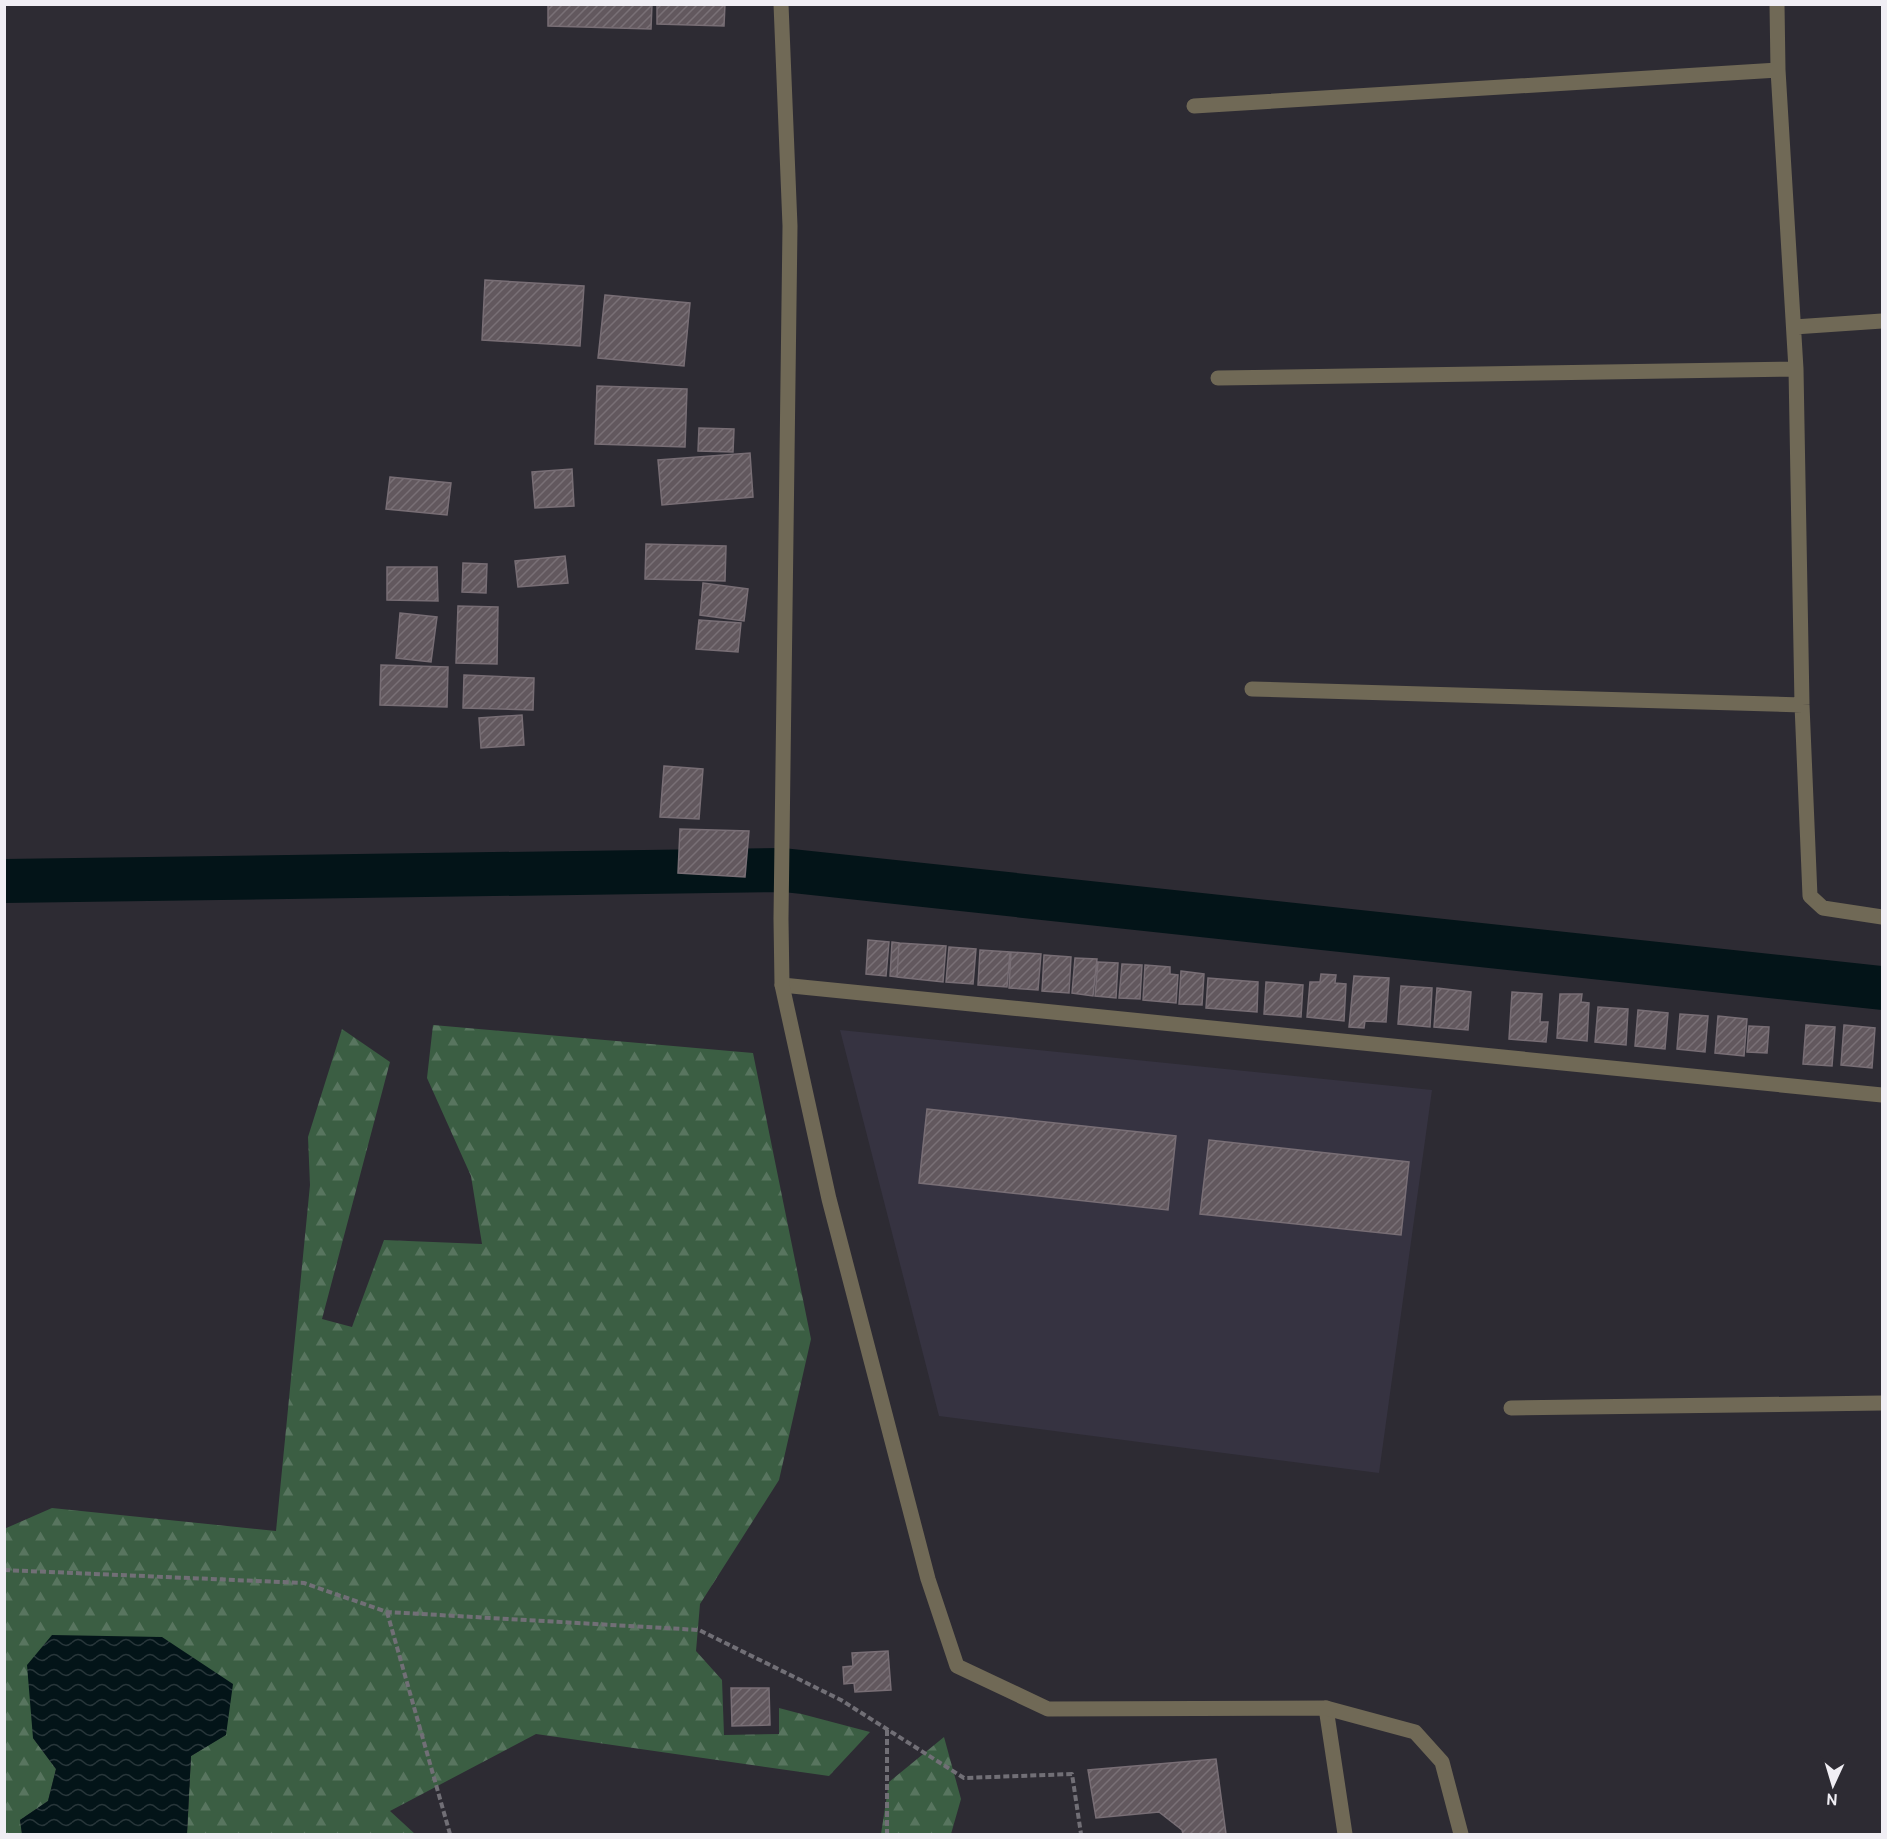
<svg xmlns="http://www.w3.org/2000/svg" width="1887" height="1839" viewBox="0 0 1887 1839" font-family="Cabin,sans-serif">
<style>
.built{fill:#363341}
.forest{fill:url(#forest-firs)}
.water{fill:url(#water-waves)}
.lines{fill:none;stroke-linecap:round;stroke-linejoin:round}
.canal{stroke:#031418;stroke-width:44}
.building{fill:url(#building-hatch);stroke:#786e75;stroke-width:1.5}
.path{stroke:#716f76;stroke-width:4;stroke-dasharray:6 3;stroke-linecap:butt}
.service{stroke:#706956;stroke-width:15}
.minor{stroke:#706956;stroke-width:15}
.tertiary{stroke:#706956;stroke-width:15}
</style>
<defs>
<pattern id="forest-firs" width="22" height="20" patternUnits="userSpaceOnUse" patternTransform="scale(1.5)"><rect width="22" height="20" fill="#3b5e43"/><path d="M5 1l3.5 6h-7zM16 11l3.5 6h-7z" fill="#58755f"/></pattern>
<pattern id="water-waves" width="16" height="10" patternUnits="userSpaceOnUse" patternTransform="scale(1.5)"><rect width="16" height="10" fill="#031418"/><path d="M0 5q4-4 8 0t8 0" fill="none" stroke="#28363a"/></pattern>
<pattern id="building-hatch" width="6" height="6" patternUnits="userSpaceOnUse" patternTransform="scale(1.5)"><rect width="6" height="6" fill="#62585e"/><path d="M-1 1l2-2M0 6l6-6M5 7l2-2" fill="none" stroke="#797076"/></pattern>
</defs>
<rect width="100%" height="100%" fill="#2d2b33"/>
<path class="built" d="M 840,1030 L 1432,1090 L 1379,1473 L 939,1416 Z"/>
<path class="forest" d="M 433,1025 L 753,1053 L 811,1339 L 779,1480 L 700,1604 L 696,1651 L 722,1680 L 724,1735 L 779,1734 L 779,1708 L 870,1732 L 829,1776 L 536,1734 L 390,1811 L 415,1834 L 187,1834 L 191,1756 L 225,1735 L 33,1738 L 56,1769 L 48,1801 L 20,1820 L 22,1834 L 5,1834 L 4,1529 L 52,1508 L 276,1531 L 310,1185 L 308,1137 L 342,1029 L 390,1062 L 322,1319 L 352,1327 L 384,1240 L 482,1244 L 471,1176 L 427,1078 Z
M 944,1737 L 961,1799 L 951,1834 L 881,1834 L 889,1782 Z"/>
<path class="water" d="M 52,1635 L 162,1637 L 233,1684 L 226,1735 L 191,1756 L 187,1834 L 22,1834 L 20,1820 L 48,1801 L 56,1769 L 33,1738 L 27,1665 Z"/>
<g class="lines">
<path class="canal" d="M 4,881 L 783,870 L 1882,988"/>
</g>
<path class="building" d="M 548,4 L 652,4 L 651,29 L 548,26 Z
M 657,4 L 725,4 L 724,26 L 657,24 Z
M 485,280 L 584,286 L 580,346 L 482,340 Z
M 605,295 L 690,303 L 684,366 L 598,358 Z
M 597,386 L 687,389 L 685,447 L 595,444 Z
M 699,428 L 734,429 L 733,452 L 698,451 Z
M 750,453 L 753,497 L 662,505 L 658,460 Z
M 572,469 L 574,506 L 535,508 L 532,472 Z
M 390,477 L 451,483 L 447,515 L 386,509 Z
M 646,544 L 726,546 L 725,581 L 645,579 Z
M 565,556 L 568,583 L 518,587 L 515,561 Z
M 463,563 L 487,564 L 486,593 L 462,592 Z
M 387,567 L 437,567 L 438,601 L 387,600 Z
M 703,583 L 748,589 L 744,621 L 700,615 Z
M 458,606 L 498,607 L 497,664 L 456,663 Z
M 400,613 L 437,617 L 431,662 L 396,658 Z
M 699,620 L 741,623 L 738,652 L 696,649 Z
M 381,665 L 448,667 L 447,707 L 380,705 Z
M 464,675 L 534,678 L 533,710 L 463,708 Z
M 522,715 L 524,745 L 481,748 L 479,718 Z
M 664,766 L 703,769 L 699,819 L 660,817 Z
M 680,829 L 749,831 L 745,877 L 678,873 Z
M 868,940 L 889,942 L 886,976 L 866,974 Z
M 892,942 L 899,943 L 897,977 L 890,976 Z
M 899,943 L 946,946 L 943,982 L 897,977 Z
M 949,947 L 976,949 L 973,984 L 946,982 Z
M 980,950 L 1010,952 L 1007,987 L 978,985 Z
M 1011,952 L 1041,954 L 1038,990 L 1009,988 Z
M 1044,955 L 1071,957 L 1069,993 L 1042,991 Z
M 1075,958 L 1097,959 L 1093,996 L 1072,993 Z
M 1098,962 L 1118,963 L 1116,998 L 1095,996 Z
M 1122,964 L 1142,965 L 1140,999 L 1119,998 Z
M 1145,965 L 1170,967 L 1170,974 L 1178,975 L 1176,1003 L 1143,1000 Z
M 1181,971 L 1204,974 L 1202,1005 L 1179,1004 Z
M 1321,974 L 1336,975 L 1335,983 L 1346,984 L 1344,1021 L 1307,1017 L 1310,982 L 1320,982 Z
M 1354,976 L 1389,978 L 1386,1022 L 1365,1021 L 1364,1028 L 1349,1027 Z
M 1208,978 L 1258,982 L 1257,1012 L 1206,1008 Z
M 1266,982 L 1303,985 L 1301,1017 L 1264,1014 Z
M 1401,986 L 1432,988 L 1430,1027 L 1398,1024 Z
M 1437,988 L 1471,992 L 1468,1030 L 1434,1027 Z
M 1512,992 L 1542,994 L 1540,1022 L 1548,1022 L 1546,1042 L 1509,1039 Z
M 1560,994 L 1582,994 L 1581,1002 L 1589,1003 L 1587,1041 L 1557,1038 Z
M 1598,1007 L 1628,1009 L 1626,1045 L 1595,1042 Z
M 1638,1010 L 1668,1013 L 1665,1049 L 1635,1046 Z
M 1680,1014 L 1708,1016 L 1705,1052 L 1677,1049 Z
M 1718,1016 L 1747,1019 L 1744,1056 L 1715,1053 Z
M 1806,1025 L 1835,1027 L 1832,1066 L 1803,1064 Z
M 1844,1025 L 1875,1028 L 1872,1068 L 1841,1065 Z
M 1749,1026 L 1769,1027 L 1767,1053 L 1747,1052 Z
M 927,1109 L 1176,1136 L 1168,1210 L 919,1183 Z
M 1209,1140 L 1409,1162 L 1401,1235 L 1200,1214 Z
M 888,1651 L 891,1690 L 855,1692 L 854,1683 L 844,1684 L 843,1667 L 853,1666 L 852,1653 Z
M 731,1688 L 769,1688 L 770,1725 L 732,1726 Z
M 1216,1759 L 1226,1834 L 1183,1834 L 1182,1830 L 1159,1812 L 1096,1818 L 1088,1770 Z"/>
<g class="lines">
<path class="path" d="M 4,1570 L 304,1583 L 387,1612 L 699,1630 L 841,1700 L 964,1778 L 1072,1774 L 1081,1834
M 387,1612 L 450,1834
M 887,1730 L 887,1834"/>
<path class="service" d="M 1326,1708 L 1345,1834"/>
<path class="minor" d="M 1777,4 L 1778,70 L 1796,369 L 1802,705 L 1810,896 L 1823,908 L 1882,917
M 1194,106 L 1778,70
M 1794,327 L 1882,321
M 1218,378 L 1796,369
M 1252,689 L 1802,705
M 782,985 L 1882,1095
M 1511,1408 L 1882,1403"/>
<path class="tertiary" d="M 781,4 L 790,226 L 781,919 L 782,985 L 829,1199 L 928,1579 L 957,1666 L 1048,1709 L 1326,1708 L 1415,1732 L 1442,1762 L 1461,1834"/>
</g>
<rect width="1887" height="1839" fill="none" stroke="#f0eef4" stroke-width="12"/>
<g transform="translate(1833 1785) rotate(184)" stroke="#2d2b33" stroke-width="4.5" paint-order="stroke">
<path d="M0-4.5L10 22L0 15L-10 22Z" fill="#f0eef4"/>
<text y="-9" font-size="16" font-weight="bold" text-anchor="middle" fill="#f0eef4">N</text>
</g>
</svg>
